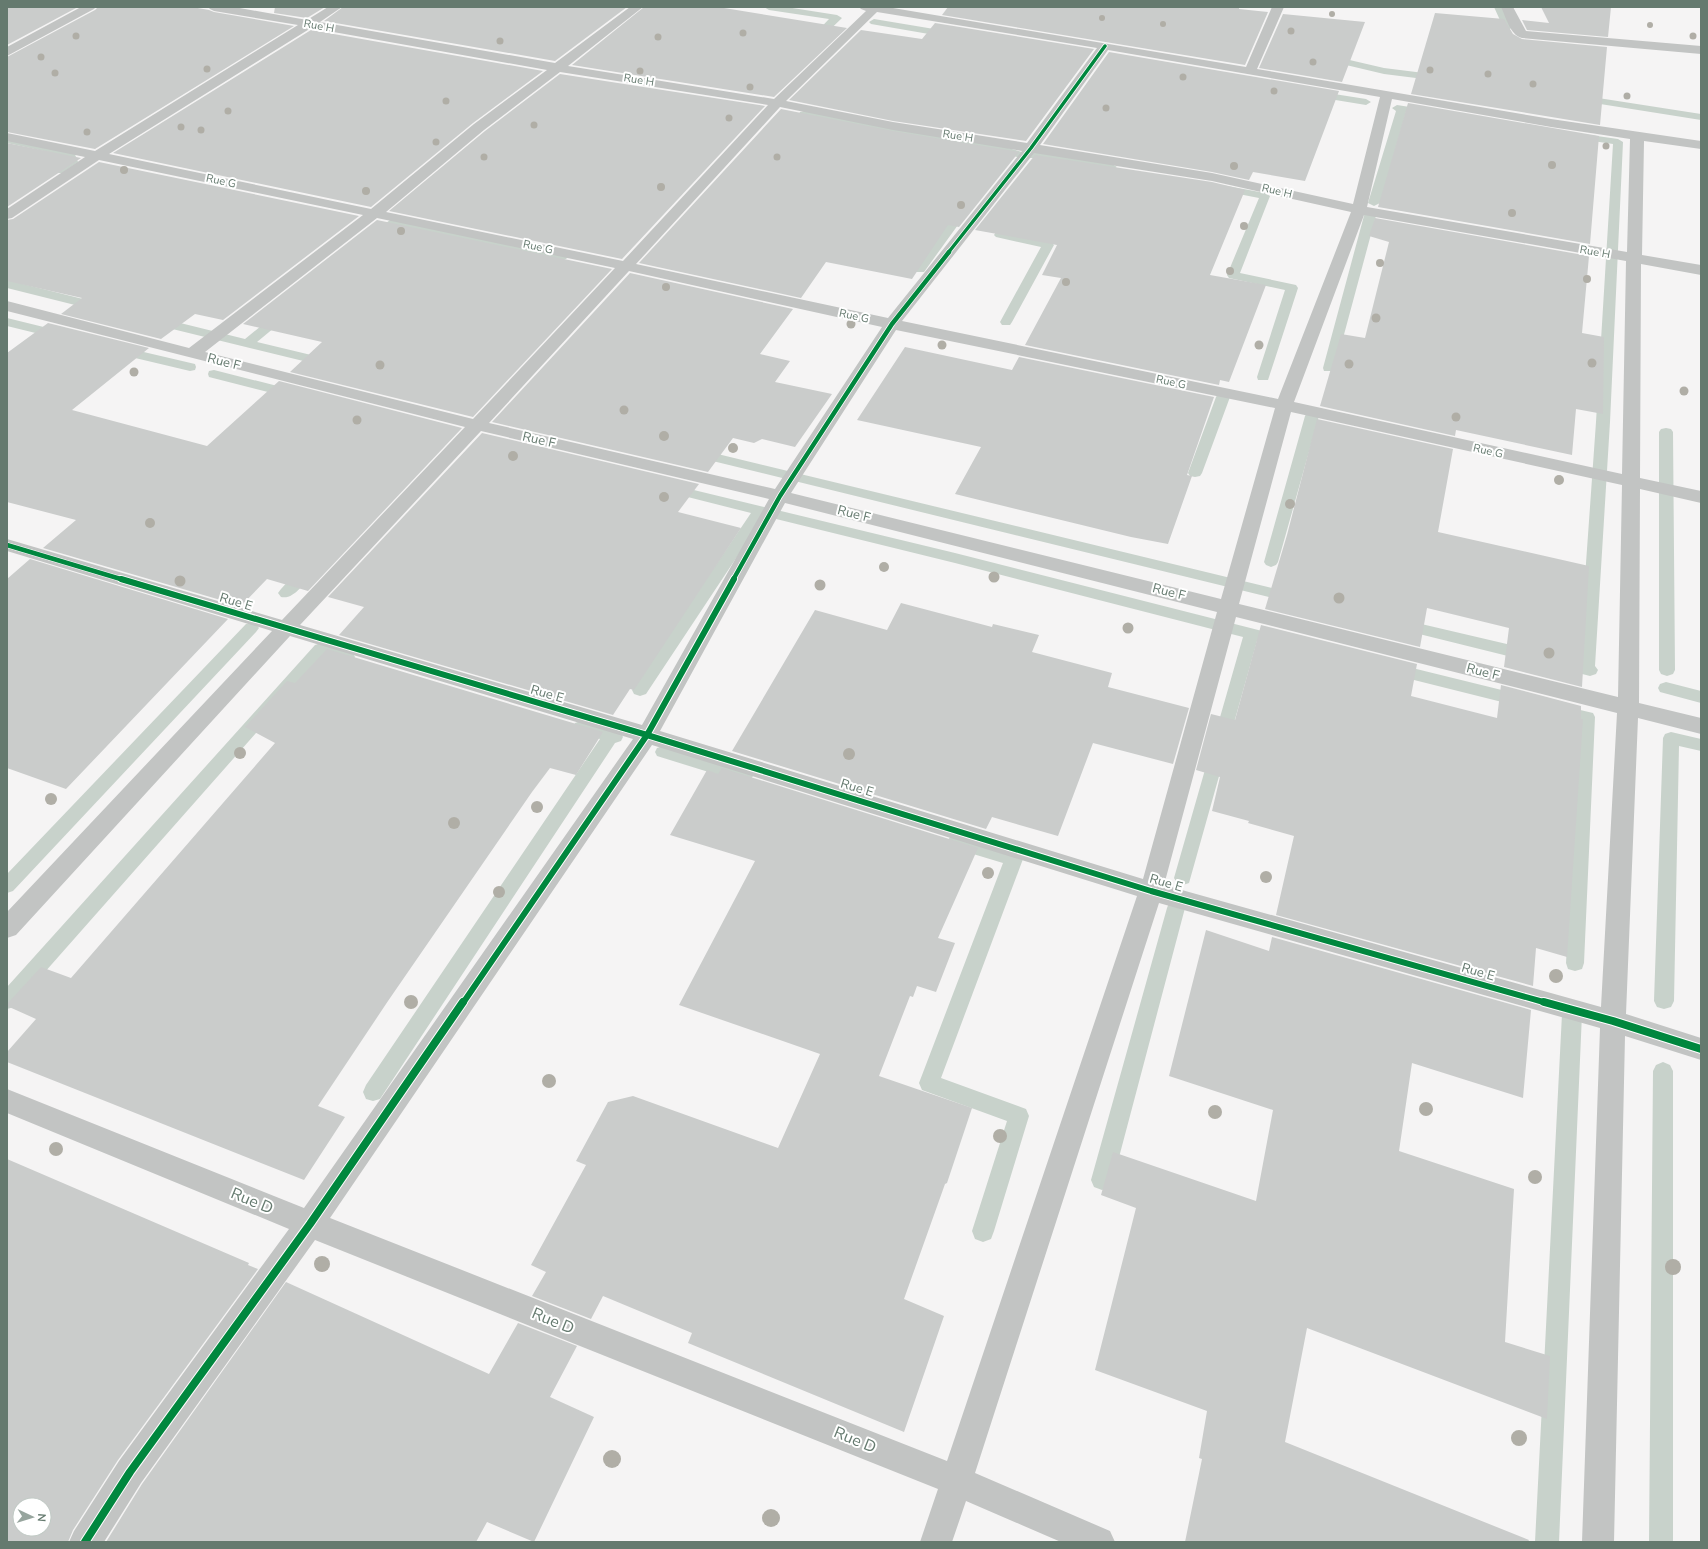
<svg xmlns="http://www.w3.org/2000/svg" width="1708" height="1549" viewBox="0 0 1708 1549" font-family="'Nunito Sans',sans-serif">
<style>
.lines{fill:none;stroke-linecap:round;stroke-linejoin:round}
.stream{fill:#c8d2cb;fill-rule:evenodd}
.building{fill:#cacccb;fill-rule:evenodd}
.minor{fill:#c2c4c3;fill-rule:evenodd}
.cycleway-far3-casing{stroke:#fff;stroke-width:5}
.cycleway-far2-casing{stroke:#fff;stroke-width:6}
.cycleway-far1-casing{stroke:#fff;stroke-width:8}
.cycleway-casing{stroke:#fff;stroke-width:10}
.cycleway-far3{stroke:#00873e;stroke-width:3.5}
.cycleway-far2{stroke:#00873e;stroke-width:4.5}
.cycleway-far1{stroke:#00873e;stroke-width:6}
.cycleway{stroke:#00873e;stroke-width:8}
.tree{fill:#b0aea6}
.labels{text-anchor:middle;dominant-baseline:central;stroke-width:4;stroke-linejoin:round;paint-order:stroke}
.far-street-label{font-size:11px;fill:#657a6f;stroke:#fff}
.street-label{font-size:13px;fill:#657a6f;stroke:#fff}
.near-street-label{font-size:16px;fill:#657a6f;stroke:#fff}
</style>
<rect width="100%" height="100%" fill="#f5f4f4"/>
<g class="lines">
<path class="stream" d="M 764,7 L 786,7 L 837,15 L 842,18 L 816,43 L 813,44 L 808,41 L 829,19 L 769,10 Z
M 1494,7 L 1504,7 L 1512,27 L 1510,29 L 1504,29 Z
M 874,19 L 952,32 L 957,35 L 952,38 L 871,24 L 869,22 Z
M 1328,55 L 1384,68 L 1440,75 L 1445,78 L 1440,81 L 1384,74 L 1325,60 L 1323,58 L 1325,56 Z
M 1315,91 L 1366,99 L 1371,102 L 1366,105 L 1311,96 L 1310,94 Z
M 1579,95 L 1701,114 L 1701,120 L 1575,100 L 1574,98 Z
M 1397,105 L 1429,110 L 1434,113 L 1429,116 L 1406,112 L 1380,203 L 1374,206 L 1368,203 L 1396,111 L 1392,108 Z
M 804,111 L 1001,146 L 1022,152 L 1045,152 L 1112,164 L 1117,167 L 1112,170 L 1045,158 L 1021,158 L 999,152 L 800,116 L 799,114 L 800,112 Z
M 1576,133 L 1618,139 L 1623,142 L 1610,422 L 1595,666 L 1598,670 L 1596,674 L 1590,676 L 1555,667 L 1553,663 L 1555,659 L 1561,657 L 1579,662 L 1596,422 L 1613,144 L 1572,138 L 1571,136 Z
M 7,137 L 74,152 L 78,162 L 62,173 L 54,173 L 53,171 L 67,161 L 66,156 L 7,143 Z
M 1222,185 L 1265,193 L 1270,196 L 1240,273 L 1296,285 L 1298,288 L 1269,377 L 1268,380 L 1258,380 L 1257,377 L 1285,290 L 1229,278 L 1227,275 L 1259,198 L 1218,190 L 1217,188 L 1218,186 Z
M 966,206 L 972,209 L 963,218 L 924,272 L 916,272 L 914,270 L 955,214 L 962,207 Z
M 1371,209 L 1377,212 L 1335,368 L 1334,371 L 1324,371 L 1323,368 L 1365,212 Z
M 1013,212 L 1019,215 L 1007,233 L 1052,243 L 1054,245 L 1012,322 L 1010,325 L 1002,325 L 1000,322 L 1041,247 L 996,237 L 994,235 L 1009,213 Z
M 394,219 L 562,254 L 566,255 L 568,257 L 566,259 L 562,260 L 396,226 L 378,240 L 370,240 L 368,238 L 370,236 L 390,220 Z
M 7,280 L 103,304 L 105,307 L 103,310 L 99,311 L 7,288 Z
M 282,311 L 286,312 L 288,315 L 286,318 L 257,342 L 332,360 L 334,363 L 332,366 L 328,367 L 152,324 L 150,321 L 152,318 L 156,317 L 245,339 L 278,312 Z
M 7,318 L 64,332 L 66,335 L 64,338 L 60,339 L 7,326 Z
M 118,346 L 195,364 L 196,367 L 195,370 L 190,371 L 114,353 L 112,350 L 114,347 Z
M 214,370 L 297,391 L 299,394 L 297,397 L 292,398 L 209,377 L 208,374 L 209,371 Z
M 1223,393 L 1228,394 L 1230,397 L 1202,473 L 1200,476 L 1195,477 L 1190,476 L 1188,473 L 1216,397 L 1218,394 Z
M 1312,412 L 1317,413 L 1319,416 L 1278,562 L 1276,565 L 1271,567 L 1266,565 L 1264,562 L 1305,416 L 1307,413 Z
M 1666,428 L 1671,429 L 1673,432 L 1675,670 L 1673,674 L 1667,676 L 1661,674 L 1659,670 L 1659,432 L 1661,429 Z
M 697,449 L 1293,593 L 1298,594 L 1301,598 L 1298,602 L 1293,603 L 692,456 L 690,453 L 692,450 Z
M 669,484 L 955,553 L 1286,637 L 1288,641 L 1286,645 L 1280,646 L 1257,641 L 1189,883 L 1183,885 L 1177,883 L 1174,878 L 1243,637 L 955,563 L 764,516 L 646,694 L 640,696 L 634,694 L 632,690 L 634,686 L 751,513 L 664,491 L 662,488 L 664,485 Z
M 307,565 L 312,566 L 314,570 L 312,574 C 304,583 294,600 281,597 L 278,593 L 281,589 L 302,566 Z
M 1400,619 L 1528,649 L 1534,651 L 1536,655 L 1534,659 L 1528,661 L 1395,628 L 1392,624 L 1395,620 Z
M 251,623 L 256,624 L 259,628 L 256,632 L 13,891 L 7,893 L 7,874 L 246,624 Z
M 321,643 L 353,653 L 355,657 L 353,661 L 347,663 L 324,656 L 14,1007 L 7,1009 L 7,987 L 315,645 Z
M 1392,663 L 1522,695 L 1528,697 L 1530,701 L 1528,705 L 1522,707 L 1386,673 L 1384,669 L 1386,665 Z
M 1666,682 L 1701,691 L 1701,703 L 1660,692 L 1658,688 L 1660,684 Z
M 1559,705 L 1593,713 L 1595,717 L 1584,963 L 1582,969 L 1575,971 L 1568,969 L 1566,963 L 1579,721 L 1553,715 L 1551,711 L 1553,707 Z
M 581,721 L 621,733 L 623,737 L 621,741 L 615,743 L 380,1099 L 373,1101 L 366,1099 L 363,1092 L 366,1085 L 600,739 L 575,731 L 573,727 L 575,723 Z
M 1671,732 L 1701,739 L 1701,751 L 1679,746 L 1674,1001 L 1671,1007 L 1664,1009 L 1657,1007 L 1654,1001 L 1663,738 L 1665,734 Z
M 663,746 L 750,771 L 753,776 L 750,781 L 744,783 L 657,756 L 655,752 L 657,748 Z
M 956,835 L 1020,854 L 1023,859 L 941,1078 L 1026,1109 L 1029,1116 L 994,1231 L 991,1239 L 983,1242 L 975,1239 L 972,1231 L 1007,1121 L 922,1090 L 919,1083 L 1003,863 L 950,847 L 947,842 L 950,837 Z
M 1176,900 L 1183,903 L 1185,908 L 1113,1180 L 1110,1187 L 1102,1190 L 1094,1187 L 1091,1180 L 1167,908 L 1169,903 Z
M 1572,1005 L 1579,1008 L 1582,1014 L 1559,1542 L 1535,1542 L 1562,1014 L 1565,1008 Z
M 1663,1062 L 1670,1065 L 1673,1071 L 1673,1542 L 1649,1542 L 1653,1071 L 1656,1065 Z"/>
</g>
<path class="building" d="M 7,7 L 78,7 L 7,45 Z
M 98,7 L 192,7 L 209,10 L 214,12 L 294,26 L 95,149 L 7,132 L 7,57 L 95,10 Z
M 275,7 L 325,7 L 307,18 L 274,13 Z
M 343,7 L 627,7 L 555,61 L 324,21 Z
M 644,7 L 718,7 L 847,28 L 774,97 L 572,65 Z
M 948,7 L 1239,7 L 1239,9 L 1268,12 L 1245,65 L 942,15 Z
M 1541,7 L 1611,7 L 1608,37 L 1527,30 L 1522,20 L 1549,23 Z
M 1435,13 L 1504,19 L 1513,34 L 1522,39 L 1607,47 L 1600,125 L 1411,94 Z
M 1283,14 L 1365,22 L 1342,82 L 1259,68 Z
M 935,23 L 1094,49 L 1026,141 L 893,121 L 789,100 L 861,30 L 922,39 Z
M 311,30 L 543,71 L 473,123 L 371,207 L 113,153 Z
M 1109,52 L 1339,91 L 1305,181 L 1253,172 L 1249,180 L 1212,172 L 1043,144 Z
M 560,74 L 765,106 L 622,259 L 389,211 L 485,131 Z
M 1408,103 L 1599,136 L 1590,244 L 1378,207 Z
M 781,109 L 893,131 L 1019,152 L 959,227 L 948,225 L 912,279 L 826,262 L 801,298 L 639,263 Z
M 7,143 L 81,158 L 7,207 Z
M 1035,155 L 1212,182 L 1245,190 L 1210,275 L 1266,285 L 1229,382 L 1220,380 L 1219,385 L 1025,345 L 1061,278 L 1042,275 L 1057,245 L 975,230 Z
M 99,162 L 359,216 L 223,320 L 195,314 L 161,339 L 61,314 L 82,298 L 7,281 L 7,220 L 13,219 Z
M 1375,218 L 1589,256 L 1582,333 L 1604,337 L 1603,414 L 1576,409 L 1572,455 L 1456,430 L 1455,436 L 1320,406 L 1341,334 L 1365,338 L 1389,242 L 1369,236 Z
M 377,220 L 612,269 L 473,417 L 290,372 L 322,342 L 243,324 Z
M 630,273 L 793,309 L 760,354 L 790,361 L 775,382 L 832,394 L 795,447 L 762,439 L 754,443 L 733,438 L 708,472 L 492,422 Z
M 48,323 L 149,348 L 72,410 L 207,446 L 279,381 L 462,428 L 308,591 L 267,579 L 241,606 L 43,548 L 76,520 L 7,502 L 7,353 Z
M 905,347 L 1012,370 L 1019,357 L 1214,397 L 1187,475 L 1192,476 L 1168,544 L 1131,537 L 955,494 L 981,447 L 857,420 Z
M 1317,419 L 1453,449 L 1438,532 L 1589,566 L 1582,687 L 1504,667 L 1509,628 L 1427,608 L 1420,647 L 1265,609 L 1287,535 Z
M 482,433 L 699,484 L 678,512 L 741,528 L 634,690 L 630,689 L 613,715 L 339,635 L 364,607 L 328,597 Z
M 30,559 L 228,619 L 66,789 L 7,768 L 7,579 Z
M 901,603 L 992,627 L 993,624 L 1039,635 L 1032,652 L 1112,673 L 1108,687 L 1189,708 L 1173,764 L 1093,743 L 1058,836 L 992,817 L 986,829 L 732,751 L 815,610 L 887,630 Z
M 1261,625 L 1417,664 L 1411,696 L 1497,718 L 1501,685 L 1581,706 L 1581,719 L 1583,719 L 1567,957 L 1536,948 L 1533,986 L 1276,915 L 1294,836 L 1248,823 L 1249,821 L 1212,811 L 1220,777 L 1196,770 L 1211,714 L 1235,720 Z
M 327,649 L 603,732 L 576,775 L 550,768 L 532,792 L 388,1001 L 318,1106 L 345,1117 L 304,1180 L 7,1062 L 7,1052 L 36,1019 L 7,1006 L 7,1004 L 41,967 L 71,978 L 275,743 L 245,727 L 287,681 L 295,683 Z
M 722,768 L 978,848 L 938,938 L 955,943 L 936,992 L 917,986 L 913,997 L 910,996 L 879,1076 L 972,1108 L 947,1183 L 945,1184 L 904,1299 L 944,1316 L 904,1432 L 688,1343 L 692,1333 L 603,1296 L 591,1319 L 532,1296 L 546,1272 L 531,1265 L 586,1165 L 576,1161 L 608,1102 L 633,1096 L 778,1148 L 820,1054 L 679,1005 L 755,861 L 670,835 L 707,770 L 718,774 Z
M 1206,930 L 1269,951 L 1272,937 L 1531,1010 L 1523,1098 L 1412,1063 L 1399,1151 L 1514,1189 L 1505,1342 L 1550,1356 L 1547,1419 L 1307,1328 L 1285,1442 L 1529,1540 L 1528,1542 L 1185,1542 L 1202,1459 L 1199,1458 L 1207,1411 L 1095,1370 L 1136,1208 L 1101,1195 L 1113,1152 L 1256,1201 L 1273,1110 L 1169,1076 Z
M 7,1159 L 249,1263 L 248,1265 L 258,1269 L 118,1460 L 73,1530 L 68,1542 L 7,1542 ZM 20,1505 L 44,1505 L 44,1529 L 20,1529 Z
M 286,1282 L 489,1374 L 518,1323 L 577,1346 L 550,1397 L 594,1417 L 534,1542 L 487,1522 L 476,1542 L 106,1542 L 142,1484 Z"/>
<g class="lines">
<path class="minor" d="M 81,7 L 96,7 L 94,9 L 7,56 L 7,47 Z
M 208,7 L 234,7 L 307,20 L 328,7 L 342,7 L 320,22 L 555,63 L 630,7 L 643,7 L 568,66 L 774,99 L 866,11 L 861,9 L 859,7 L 887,7 L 1246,67 L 1272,7 L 1284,7 L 1257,69 L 1551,119 L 1701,141 L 1701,149 L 1644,141 L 1642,255 L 1701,265 L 1701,275 L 1641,264 L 1640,478 L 1701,491 L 1701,503 L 1640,489 L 1639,703 L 1701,718 L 1701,734 L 1638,718 L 1626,1014 L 1701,1038 L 1701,1060 L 1625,1036 L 1614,1542 L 1582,1542 L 1600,1028 L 1159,903 L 975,1473 L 1110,1531 L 1115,1542 L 1061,1542 L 966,1501 L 952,1542 L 920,1542 L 938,1489 L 315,1240 L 141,1483 L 104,1542 L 69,1542 L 74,1531 L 119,1461 L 289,1229 L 7,1113 L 7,1089 L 304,1208 L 633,739 L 290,636 L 16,935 L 7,938 L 7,912 L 272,631 L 7,551 L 7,539 L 282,620 L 465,427 L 7,311 L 7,301 L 189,348 L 363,215 L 99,160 L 12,218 L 7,219 L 7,209 L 85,157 L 7,141 L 7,133 L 95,151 L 298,25 L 214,11 L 210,9 ZM 877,12 L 1097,48 L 1027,143 L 893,122 L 786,101 ZM 311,28 L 547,70 L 474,124 L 371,209 L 109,154 ZM 1108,50 L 1380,97 L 1353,204 L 1212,173 L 1040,145 ZM 560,72 L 768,105 L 623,261 L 386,212 L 484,130 ZM 1392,99 L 1551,127 L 1630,139 L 1627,252 L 1367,207 ZM 780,107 L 893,130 L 1022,151 L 888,318 L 636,264 ZM 1034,153 L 1212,181 L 1351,212 L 1278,399 L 902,321 ZM 1364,215 L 1626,261 L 1622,474 L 1294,402 ZM 377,218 L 615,268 L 473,419 L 205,352 ZM 629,271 L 882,327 L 775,489 L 489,423 ZM 896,330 L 1275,408 L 1221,599 L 791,493 ZM 1291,412 L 1622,485 L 1618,697 L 1239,604 ZM 481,431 L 769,499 L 642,725 L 300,625 ZM 785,503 L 1217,612 L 1143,879 L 660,731 ZM 1236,617 L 1617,713 L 1601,1007 L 1164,885 ZM 652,745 L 1137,896 L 947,1461 L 330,1218 Z
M 1501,7 L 1513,7 L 1526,31 L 1701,46 L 1701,54 L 1522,38 C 1510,35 1506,17 1501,7 Z"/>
<defs>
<path id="cycleway-far3" d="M 948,253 L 1031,148 L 1105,46"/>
<path id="cycleway-far2" d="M 7,545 L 124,580
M 733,580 L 780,496 L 892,324 L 949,252"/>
<path id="cycleway-far1" d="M 121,579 L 647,735 L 1151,891 L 1547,1003
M 463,1003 L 647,735 L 734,579"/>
<path id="cycleway" d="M 1544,1002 L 1613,1021 L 1701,1049
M 85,1542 L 130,1472 L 310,1224 L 463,1002"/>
</defs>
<use href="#cycleway-far3" class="cycleway-far3-casing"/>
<use href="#cycleway-far2" class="cycleway-far2-casing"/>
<use href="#cycleway-far1" class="cycleway-far1-casing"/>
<use href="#cycleway" class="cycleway-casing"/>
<use href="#cycleway-far3" class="cycleway-far3"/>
<use href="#cycleway-far2" class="cycleway-far2"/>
<use href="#cycleway-far1" class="cycleway-far1"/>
<use href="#cycleway" class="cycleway"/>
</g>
<g class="tree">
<circle cx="1332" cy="14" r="3"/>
<circle cx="1102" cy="18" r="3"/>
<circle cx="1163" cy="24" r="3"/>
<circle cx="1650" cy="25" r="3"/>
<circle cx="1291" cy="31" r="3.5"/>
<circle cx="743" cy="33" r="3.5"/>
<circle cx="76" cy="36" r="3.5"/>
<circle cx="1693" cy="36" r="3.5"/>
<circle cx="658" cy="37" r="3.5"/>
<circle cx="500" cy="41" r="3.5"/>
<circle cx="41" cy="57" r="3.5"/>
<circle cx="1313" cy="62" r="3.5"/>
<circle cx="207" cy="69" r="3.5"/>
<circle cx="1430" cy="70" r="3.5"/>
<circle cx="640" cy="71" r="3.5"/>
<circle cx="55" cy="73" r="3.5"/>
<circle cx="1488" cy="74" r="3.5"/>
<circle cx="1183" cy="77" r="3.5"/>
<circle cx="1533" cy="84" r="3.5"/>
<circle cx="750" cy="87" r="3.5"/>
<circle cx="1274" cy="91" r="3.5"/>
<circle cx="1627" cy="96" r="3.5"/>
<circle cx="446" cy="101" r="3.5"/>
<circle cx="1106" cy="108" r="3.5"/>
<circle cx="228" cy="111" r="3.5"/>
<circle cx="729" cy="118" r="3.5"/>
<circle cx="534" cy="125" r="3.5"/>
<circle cx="181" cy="127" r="3.5"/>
<circle cx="201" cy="130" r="3.5"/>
<circle cx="87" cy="132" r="3.5"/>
<circle cx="436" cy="142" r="3.5"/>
<circle cx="1606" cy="146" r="3.5"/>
<circle cx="484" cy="157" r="3.5"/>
<circle cx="777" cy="157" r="3.5"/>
<circle cx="1552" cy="165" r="4"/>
<circle cx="1234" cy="166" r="4"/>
<circle cx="124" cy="170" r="4"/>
<circle cx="661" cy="187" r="4"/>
<circle cx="366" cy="191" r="4"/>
<circle cx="961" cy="205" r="4"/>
<circle cx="1512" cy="213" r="4"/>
<circle cx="1244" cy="226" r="4"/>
<circle cx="401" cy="231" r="4"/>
<circle cx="1380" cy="263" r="4"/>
<circle cx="1230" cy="271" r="4"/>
<circle cx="1587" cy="279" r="4"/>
<circle cx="1066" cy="282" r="4"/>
<circle cx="666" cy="287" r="4"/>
<circle cx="1376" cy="318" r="4.5"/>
<circle cx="851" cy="324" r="4.5"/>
<circle cx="942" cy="345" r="4.5"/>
<circle cx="1259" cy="345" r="4.5"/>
<circle cx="1592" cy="363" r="4.5"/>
<circle cx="1349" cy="364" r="4.5"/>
<circle cx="380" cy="365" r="4.5"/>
<circle cx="134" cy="372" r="4.5"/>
<circle cx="1684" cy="391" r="4.5"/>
<circle cx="624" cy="410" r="4.5"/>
<circle cx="1456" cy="417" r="4.5"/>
<circle cx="357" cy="420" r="4.5"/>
<circle cx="664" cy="436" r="5"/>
<circle cx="733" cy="448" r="5"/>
<circle cx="513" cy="456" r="5"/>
<circle cx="1559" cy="480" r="5"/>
<circle cx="664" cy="497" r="5"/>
<circle cx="1290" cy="504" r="5"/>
<circle cx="150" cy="523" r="5"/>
<circle cx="884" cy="567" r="5"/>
<circle cx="994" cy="577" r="5.5"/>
<circle cx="180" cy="581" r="5.5"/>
<circle cx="820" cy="585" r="5.5"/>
<circle cx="1339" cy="598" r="5.5"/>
<circle cx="1128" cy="628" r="5.5"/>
<circle cx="1549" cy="653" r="5.5"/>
<circle cx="240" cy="753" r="6"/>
<circle cx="849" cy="754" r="6"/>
<circle cx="51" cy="799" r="6"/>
<circle cx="537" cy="807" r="6"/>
<circle cx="454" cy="823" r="6"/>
<circle cx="988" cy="873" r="6"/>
<circle cx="1266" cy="877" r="6"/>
<circle cx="499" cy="892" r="6"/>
<circle cx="1556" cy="976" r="7"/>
<circle cx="411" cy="1002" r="7"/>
<circle cx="549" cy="1081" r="7"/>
<circle cx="1426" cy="1109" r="7"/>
<circle cx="1215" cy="1112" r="7"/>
<circle cx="1000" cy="1136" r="7"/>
<circle cx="56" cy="1149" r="7"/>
<circle cx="1535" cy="1177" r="7"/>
<circle cx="322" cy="1264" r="8"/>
<circle cx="1673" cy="1267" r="8"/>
<circle cx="1519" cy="1438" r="8"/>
<circle cx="612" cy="1459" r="9"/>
<circle cx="771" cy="1518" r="9"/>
</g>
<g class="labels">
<g class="far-street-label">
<text transform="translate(319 26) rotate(10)">Rue H</text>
<text transform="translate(639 80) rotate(9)">Rue H</text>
<text transform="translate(958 136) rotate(9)">Rue H</text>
<text transform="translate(221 181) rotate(12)">Rue G</text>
<text transform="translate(1277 191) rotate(13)">Rue H</text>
<text transform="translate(538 247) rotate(12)">Rue G</text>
<text transform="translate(1595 252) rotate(10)">Rue H</text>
<text transform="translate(854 316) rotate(12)">Rue G</text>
<text transform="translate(1171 382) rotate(12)">Rue G</text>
<text transform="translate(1488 451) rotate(13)">Rue G</text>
</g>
<g class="street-label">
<text transform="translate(224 362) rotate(14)">Rue F</text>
<text transform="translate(539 440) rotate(13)">Rue F</text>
<text transform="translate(854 514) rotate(14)">Rue F</text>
<text transform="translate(1169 592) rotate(14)">Rue F</text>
<text transform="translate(236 602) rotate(17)">Rue E</text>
<text transform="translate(1483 672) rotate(14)">Rue F</text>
<text transform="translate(547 694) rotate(16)">Rue E</text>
<text transform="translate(857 788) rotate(17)">Rue E</text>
<text transform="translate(1166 883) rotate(16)">Rue E</text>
<text transform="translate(1478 972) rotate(16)">Rue E</text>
</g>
<g class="near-street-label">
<text transform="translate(252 1201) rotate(22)">Rue D</text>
<text transform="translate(553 1321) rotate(22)">Rue D</text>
<text transform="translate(855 1440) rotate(22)">Rue D</text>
</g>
</g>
<rect width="1708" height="1549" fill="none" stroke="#657a6f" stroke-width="16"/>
<g transform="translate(32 1517) rotate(94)"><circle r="19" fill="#ffffff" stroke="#c1cac5"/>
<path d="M0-3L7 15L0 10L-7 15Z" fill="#97a59e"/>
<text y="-6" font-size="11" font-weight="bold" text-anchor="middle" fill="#657a6f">N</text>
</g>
</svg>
